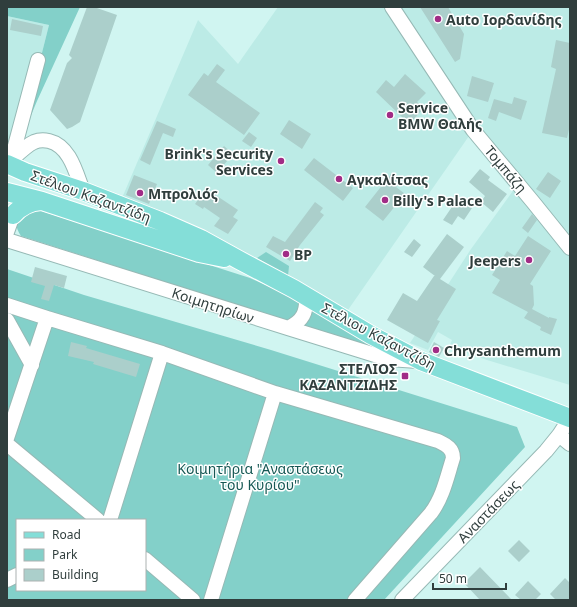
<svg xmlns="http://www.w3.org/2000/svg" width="577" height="607" viewBox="0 0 577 607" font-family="'Noto Sans',sans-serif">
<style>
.built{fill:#bcebe6}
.green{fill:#83d0c9;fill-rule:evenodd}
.building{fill:#abcfcb}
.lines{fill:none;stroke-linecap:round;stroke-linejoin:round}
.minor-casing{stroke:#96b9b5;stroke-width:16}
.major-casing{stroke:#fff;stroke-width:20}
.minor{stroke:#fff;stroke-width:14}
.major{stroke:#84ded8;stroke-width:18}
.poi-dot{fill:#a12c86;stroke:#fff;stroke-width:1.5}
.labels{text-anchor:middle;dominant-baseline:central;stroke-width:3;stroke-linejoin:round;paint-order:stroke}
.poi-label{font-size:14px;font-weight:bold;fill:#303e3d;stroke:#fff;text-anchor:start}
.street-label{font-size:14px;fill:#303e3d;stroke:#fff}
.park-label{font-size:14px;fill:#165854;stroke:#fff}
</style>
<rect width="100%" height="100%" fill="#d0f5f1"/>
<path class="built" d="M 278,7 L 386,7 L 469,136 L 348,310 L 298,283 L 122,198 L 198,20 L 238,64 Z
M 399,7 L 570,7 L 570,239 L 509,163 L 483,133 Z
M 7,16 L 49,25 L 40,61 L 13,143 L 7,141 Z
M 515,188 L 570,254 L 570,385 L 487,360 L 449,347 L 452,340 L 438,332 L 428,350 L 410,343 L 471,249 Z"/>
<path class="green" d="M 7,7 L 80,7 L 37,101 L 19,144 L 49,25 L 7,16 Z
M 38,210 L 250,278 L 288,295 L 372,345 L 368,346 L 359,344 L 21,236 C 17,230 15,224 17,217 Z
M 266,252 L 289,266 L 288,276 L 257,258 Z
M 7,269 L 84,295 L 271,350 L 517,427 L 525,447 L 384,600 L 7,600 ZM 17,520 L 145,520 L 145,590 L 17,590 Z"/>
<path class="building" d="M 87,7 L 94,7 L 117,15 L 80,122 L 72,127 L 67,129 L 50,110 L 67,63 L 72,58 L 69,55 Z
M 420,7 L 448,7 L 464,34 L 460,59 L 455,62 Z
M 12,19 L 43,26 L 41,36 L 10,30 Z
M 556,40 L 570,43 L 570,125 L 567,138 L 542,133 L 556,69 L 551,67 Z
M 217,64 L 225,70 L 216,82 L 260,113 L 244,135 L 188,95 L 204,73 L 208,76 Z
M 405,74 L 426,93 L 417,102 L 424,108 L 411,122 L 404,117 L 403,118 L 376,92 L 386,80 L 394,87 Z
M 472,76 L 494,83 L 488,102 L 467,96 Z
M 514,97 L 527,101 L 521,120 L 499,112 L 496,121 L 488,118 L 494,99 L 512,104 Z
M 289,120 L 311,134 L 302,149 L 280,134 Z
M 157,121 L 176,129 L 173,137 L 163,133 L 150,165 L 140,160 Z
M 249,132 L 257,138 L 251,147 L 242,141 Z
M 224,146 L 233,154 L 217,173 L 208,165 Z
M 314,158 L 353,188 L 343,201 L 304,170 Z
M 480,169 L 490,177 L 488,180 L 507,194 L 493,212 L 481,202 L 485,196 L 469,182 Z
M 548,172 L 561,181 L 550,198 L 536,189 Z
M 391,174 L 400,182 L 396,187 L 405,194 L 383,221 L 365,207 Z
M 134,175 L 157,184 L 149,204 L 126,195 Z
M 203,193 L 211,198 L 214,194 L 238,210 L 233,217 L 238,220 L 228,234 L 214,226 L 220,218 L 204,207 L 203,209 L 195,204 Z
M 458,198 L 472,208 L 464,220 L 458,216 L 452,225 L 443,220 Z
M 315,202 L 323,208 L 320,212 L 324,215 L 300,245 L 290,261 L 266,247 L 273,236 L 285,242 Z
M 532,214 L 537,220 L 528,233 L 522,228 Z
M 447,234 L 464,247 L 440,279 L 456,289 L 437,320 L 440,321 L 428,343 L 387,320 L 403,293 L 417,301 L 434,276 L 435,276 L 423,267 Z
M 528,236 L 551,251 L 530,284 L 533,286 L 534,305 L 532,309 L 549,318 L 549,317 L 557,319 L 551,335 L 540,330 L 541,327 L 524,318 L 528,312 L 492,293 L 500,280 L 492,275 L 507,251 L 515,256 Z
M 414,239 L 421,245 L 412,257 L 404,252 Z
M 35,267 L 67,276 L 64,288 L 54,285 L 49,301 L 41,299 L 45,286 L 31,282 Z
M 71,342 L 87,346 L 86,348 L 140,364 L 136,377 L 93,364 L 94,362 L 68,356 Z
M 434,342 L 444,348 L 439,357 L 429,352 Z
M 519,540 L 530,551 L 519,562 L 508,551 Z
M 480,567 L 512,600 L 480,600 L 464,583 Z
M 565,578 L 570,583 L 570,600 L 556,600 L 550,594 Z
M 528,581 L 541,594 L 535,600 L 521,600 L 515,595 Z"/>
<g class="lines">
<defs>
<path id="minor" d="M 392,7 L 473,130 L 533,202 L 570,248
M 9,160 L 15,146 L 38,60
M 7,164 C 14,158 25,146 34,142 C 39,140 44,140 49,141 C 70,146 76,173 83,191
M 7,232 L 13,215
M 7,240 L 288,328 L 388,359 L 418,361
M 7,305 L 47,318 L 162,353 L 275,393 L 438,441 C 446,445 453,448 453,458 C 447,477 443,497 431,513 L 355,600
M 7,320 L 32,365
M 288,328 C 303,321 307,312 306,296
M 559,435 L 570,444
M 7,438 L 47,318
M 7,444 L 98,520
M 110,520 L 162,353
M 145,559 L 193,600
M 7,580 L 17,575
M 211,600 L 275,393
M 402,600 L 546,451 L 559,435 L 570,418"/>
<path id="major" d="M 7,164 L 25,172 L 83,191 L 160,221 L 201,239 L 239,260 L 294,289 L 371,335 L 421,361 L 570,418
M 7,192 L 42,201 L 199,253 L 224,258
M 13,215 C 21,206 29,202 41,201"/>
</defs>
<use href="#minor" class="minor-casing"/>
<use href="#major" class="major-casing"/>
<use href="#minor" class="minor"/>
<use href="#major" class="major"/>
</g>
<g class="poi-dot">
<circle cx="438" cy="19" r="4"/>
<circle cx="390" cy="115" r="4"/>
<circle cx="281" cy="161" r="4"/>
<circle cx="339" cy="179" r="4"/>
<circle cx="140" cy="193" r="4"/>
<circle cx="385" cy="200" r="4"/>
<circle cx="286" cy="254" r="4"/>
<circle cx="529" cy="260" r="4"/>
<circle cx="436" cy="350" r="4"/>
<rect x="401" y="372" width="8" height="8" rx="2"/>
</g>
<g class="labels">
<g class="poi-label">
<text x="446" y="19">Auto Ιορδανίδης</text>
<text x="398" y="107">Service<tspan x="398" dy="16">BMW Θαλής</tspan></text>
<text x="273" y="153" text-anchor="end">Brink's Security<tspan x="273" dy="16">Services</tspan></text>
<text x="347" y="179">Αγκαλίτσας</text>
<text x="148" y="193">Μπρολιός</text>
<text x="393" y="200">Billy's Palace</text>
<text x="294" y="254">BP</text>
<text x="521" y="260" text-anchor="end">Jeepers</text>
<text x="444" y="350">Chrysanthemum</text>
<text x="397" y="368" text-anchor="end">ΣΤΕΛΙΟΣ<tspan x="397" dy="16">ΚΑΖΑΝΤΖΙΔΗΣ</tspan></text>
</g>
<g class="street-label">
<text transform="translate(506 169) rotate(50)">Τομπάζη</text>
<text transform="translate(91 196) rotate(20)">Στέλιου Καζαντζίδη</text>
<text transform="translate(213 305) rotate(18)">Κοιμητηρίων</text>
<text transform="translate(379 336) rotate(28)">Στέλιου Καζαντζίδη</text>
<text transform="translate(488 511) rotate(-46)">Αναστάσεως</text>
</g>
<g class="park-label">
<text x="260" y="468">Κοιμητήρια "Αναστάσεως<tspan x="260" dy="16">του Κυρίου"</tspan></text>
</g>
</g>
<rect width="577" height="607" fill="none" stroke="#303e3d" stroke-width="16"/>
<rect x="16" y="519" width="130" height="72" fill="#ffffff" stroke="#acb2b1"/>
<rect x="24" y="532" width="20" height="6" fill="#84ded8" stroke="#acb2b1"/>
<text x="52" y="539" font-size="12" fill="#303e3d">Road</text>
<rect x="24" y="549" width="20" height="12" fill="#83d0c9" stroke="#acb2b1"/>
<text x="52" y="559" font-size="12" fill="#303e3d">Park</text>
<rect x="24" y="569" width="20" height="12" fill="#abcfcb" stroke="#acb2b1"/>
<text x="52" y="579" font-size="12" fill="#303e3d">Building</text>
<path d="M433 583v6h73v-6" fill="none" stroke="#303e3d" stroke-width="2"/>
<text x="439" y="583" font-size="12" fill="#303e3d" stroke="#ffffff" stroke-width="3" paint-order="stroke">50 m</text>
</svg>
